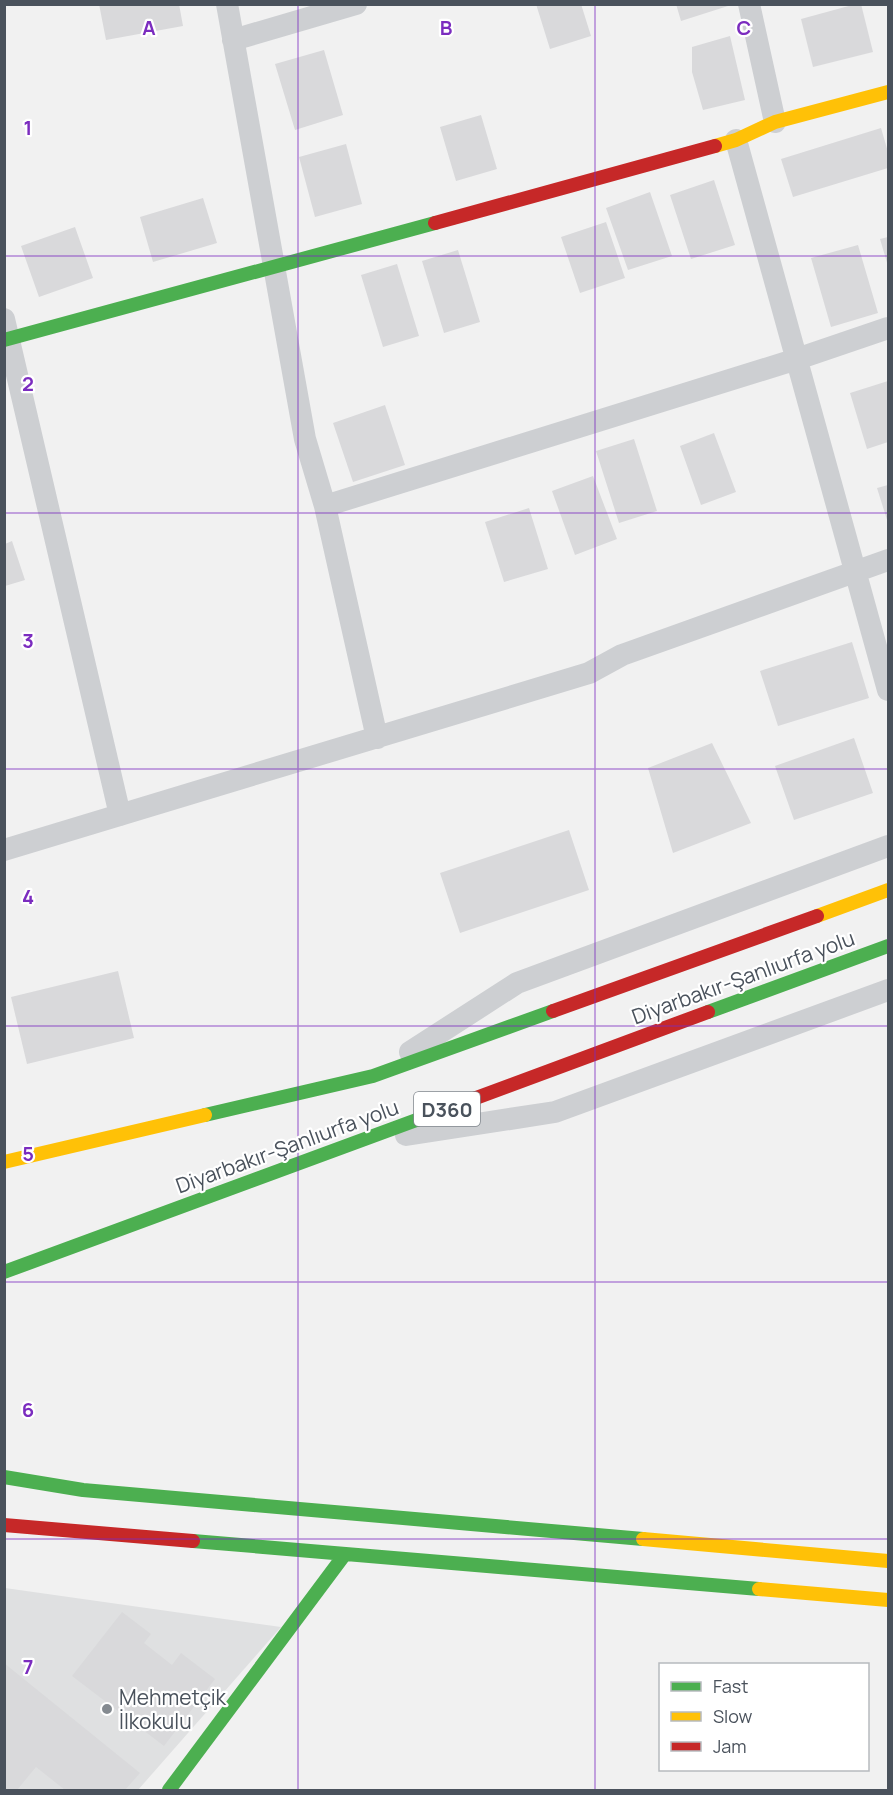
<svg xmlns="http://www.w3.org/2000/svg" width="893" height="1795" viewBox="0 0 893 1795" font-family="Manrope,sans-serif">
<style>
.education{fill:#dfe0e1}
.building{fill:#d9d9db}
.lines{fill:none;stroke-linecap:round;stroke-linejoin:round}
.street{stroke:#cdcfd2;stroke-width:22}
.fast{stroke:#4caf50;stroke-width:14}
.slow{stroke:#ffc107;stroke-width:14}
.jam{stroke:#c62828;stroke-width:14}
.grid{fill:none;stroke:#7b2cbf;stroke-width:1.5;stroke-opacity:0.55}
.poi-dot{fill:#848a90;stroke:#fff;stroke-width:2}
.labels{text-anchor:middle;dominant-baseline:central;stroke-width:4.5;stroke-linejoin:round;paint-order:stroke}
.shield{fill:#fff;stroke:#80868d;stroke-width:1.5}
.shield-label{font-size:20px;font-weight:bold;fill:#4a525c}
.street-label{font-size:21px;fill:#4a525c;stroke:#fff}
.poi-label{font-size:21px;fill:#4a525c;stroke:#fff;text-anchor:start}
.grid-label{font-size:20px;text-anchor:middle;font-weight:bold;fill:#7b2cbf;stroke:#fff;stroke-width:4.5;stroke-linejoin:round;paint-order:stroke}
</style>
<rect width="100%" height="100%" fill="#f1f1f1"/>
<path class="education" d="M 5,1588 L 281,1627 L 138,1790 L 5,1790 Z"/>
<path class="building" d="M 99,4 L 179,4 L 183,26 L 106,40 Z
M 536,4 L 581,4 L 591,36 L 550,49 Z
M 676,4 L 727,4 L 728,6 L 681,21 Z
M 856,4 L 861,4 L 873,52 L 813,67 L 801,19 Z
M 730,36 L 745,100 L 703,110 L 692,72 L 692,47 Z
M 324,50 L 343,115 L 295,130 L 275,64 Z
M 481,115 L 497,169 L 456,181 L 440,127 Z
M 881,128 L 888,152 L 888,168 L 793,197 L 781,159 Z
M 346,144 L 362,204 L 315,217 L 299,157 Z
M 714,180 L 735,245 L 691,259 L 670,195 Z
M 650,192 L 672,256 L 628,270 L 606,208 Z
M 203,198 L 217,243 L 153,262 L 140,217 Z
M 606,222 L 625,278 L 580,293 L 561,237 Z
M 75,227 L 93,278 L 39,297 L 21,246 Z
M 888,237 L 888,266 L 880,239 Z
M 858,245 L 878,313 L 831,327 L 811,258 Z
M 458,250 L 480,322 L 444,333 L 422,261 Z
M 397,264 L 419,336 L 383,347 L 361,275 Z
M 888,381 L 888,442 L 867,449 L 850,393 Z
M 385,405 L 405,465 L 353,482 L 333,423 Z
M 714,433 L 736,492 L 701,505 L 680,446 Z
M 634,439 L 657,511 L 619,523 L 596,451 Z
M 593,476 L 617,539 L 575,555 L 552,491 Z
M 888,485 L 888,523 L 877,488 Z
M 529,508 L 548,569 L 504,582 L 485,522 Z
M 12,541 L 25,580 L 5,586 L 5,544 Z
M 852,642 L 869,698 L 778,726 L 760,671 Z
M 854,738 L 873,793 L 794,820 L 775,766 Z
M 712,743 L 751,823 L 673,853 L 648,768 Z
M 569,830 L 589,890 L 460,933 L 440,873 Z
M 118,971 L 134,1038 L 27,1064 L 11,997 Z
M 122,1612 L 151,1634 L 144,1643 L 172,1665 L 181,1653 L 215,1679 L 164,1746 L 72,1676 Z
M 4,1663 L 140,1773 L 125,1790 L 65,1790 L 36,1767 L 17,1790 L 4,1790 Z"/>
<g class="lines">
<path class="street" d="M 227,4 L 305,439 L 325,506 L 377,738
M 749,4 L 775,122
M 233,40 L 356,4
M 736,140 L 888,690
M 4,319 L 120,815
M 325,506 L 797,359 L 888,328
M 4,850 L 589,673 L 622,655 L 888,560
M 410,1052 L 517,983 L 888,846
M 406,1135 L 555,1112 L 888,990"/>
<path class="fast" d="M 4,340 L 435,223
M 708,1012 L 888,946
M 205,1115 L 373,1076 L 553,1011
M 4,1272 L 430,1115
M 4,1477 L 83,1490 L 643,1539
M 193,1541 L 759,1589
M 169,1790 L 345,1554"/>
<path class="slow" d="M 715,146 L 736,140 L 775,122 L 888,92
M 817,916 L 888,890
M 4,1162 L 205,1115
M 643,1539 L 888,1561
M 759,1589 L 888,1600"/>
<path class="jam" d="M 435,223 L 715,146
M 553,1011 L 817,916
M 430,1115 L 708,1012
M 4,1525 L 193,1541"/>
</g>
<path class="grid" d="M 298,4 L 298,1790M 595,4 L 595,1790M 4,256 L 888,256M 4,513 L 888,513M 4,769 L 888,769M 4,1026 L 888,1026M 4,1282 L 888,1282M 4,1539 L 888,1539"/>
<circle class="poi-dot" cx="107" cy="1709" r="6"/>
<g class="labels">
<rect class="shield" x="414" y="1092" width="66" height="34" rx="4.5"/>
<g class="shield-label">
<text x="447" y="1109">D360</text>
</g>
<g class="street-label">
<text transform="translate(743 977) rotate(-20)">Diyarbakır-Şanlıurfa yolu</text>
<text transform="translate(287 1146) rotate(-20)">Diyarbakır-Şanlıurfa yolu</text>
</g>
<g class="poi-label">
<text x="119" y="1697">Mehmetçik<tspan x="119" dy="24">İlkokulu</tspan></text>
</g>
</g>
<g class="grid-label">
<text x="149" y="35">A</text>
<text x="446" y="35">B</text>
<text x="744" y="35">C</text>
<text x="28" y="135">1</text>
<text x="28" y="391">2</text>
<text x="28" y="648">3</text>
<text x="28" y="904">4</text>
<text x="28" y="1161">5</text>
<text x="28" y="1417">6</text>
<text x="28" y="1674">7</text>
</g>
<rect width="893" height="1795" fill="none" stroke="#4a525c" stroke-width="12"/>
<rect x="659" y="1663" width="210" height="108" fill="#ffffff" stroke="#b7babe" stroke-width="1.5"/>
<rect x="671" y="1682" width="30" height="9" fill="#4caf50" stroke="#b7babe" stroke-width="1.5"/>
<text x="713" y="1693" font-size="18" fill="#4a525c">Fast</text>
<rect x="671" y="1712" width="30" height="9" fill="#ffc107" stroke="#b7babe" stroke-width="1.5"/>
<text x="713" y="1723" font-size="18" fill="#4a525c">Slow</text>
<rect x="671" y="1742" width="30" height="9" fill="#c62828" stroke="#b7babe" stroke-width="1.5"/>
<text x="713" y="1753" font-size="18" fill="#4a525c">Jam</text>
</svg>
